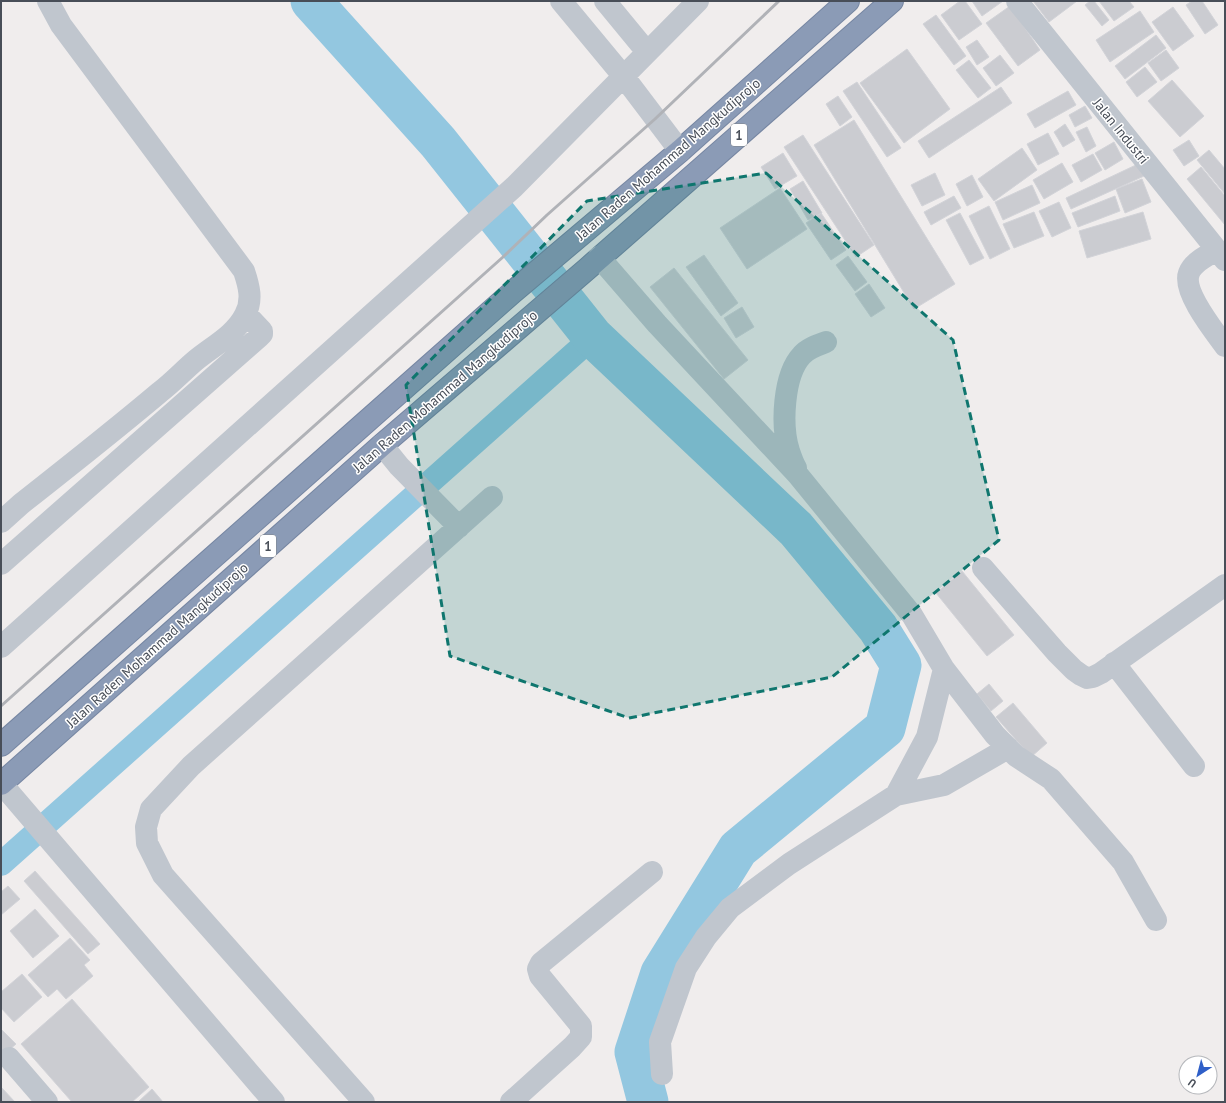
<svg xmlns="http://www.w3.org/2000/svg" width="1226" height="1103" viewBox="0 0 1226 1103" font-family="'PT Sans',sans-serif">
<style>
.lines{fill:none;stroke-linecap:round;stroke-linejoin:round}
.canal{stroke:#93c7e0;stroke-width:24}
.river{stroke:#93c7e0;stroke-width:41}
.building{fill:#cbccd1;stroke:#d2d3d8}
.highway-casing{stroke:#7686a2;stroke-width:24}
.minor{stroke:#c0c6ce;stroke-width:22}
.highway{stroke:#8b9bb6;stroke-width:22}
.rail{stroke:#b0b2b7;stroke-width:3}
.marked{fill:#0f766e;fill-opacity:0.2;stroke:#0f766e;stroke-width:3;stroke-dasharray:8 5;stroke-linejoin:round}
.labels{text-anchor:middle;dominant-baseline:central;stroke-width:3;stroke-linejoin:round;paint-order:stroke}
.shield{fill:#fff;stroke:#7f838a;stroke-width:1}
.shield-label{font-size:13px;font-weight:bold;fill:#484e58}
.street-label{font-size:14px;fill:#484e58;stroke:#fff}
</style>
<rect width="100%" height="100%" fill="#f0eded"/>
<g class="lines">
<path class="canal" d="M 1,864 L 593,337"/>
<path class="river" d="M 311,1 L 438,142 L 593,337 L 796,529 L 878,628 L 901,665 L 885,728 L 738,849 L 661,973 L 635,1052 L 648,1102"/>
</g>
<path class="building" d="M 960,1 L 965,1 L 982,24 L 959,40 L 941,15 Z
M 972,1 L 1003,1 L 982,16 Z
M 1033,1 L 1077,1 L 1049,22 Z
M 1090,1 L 1094,1 L 1109,20 L 1102,26 L 1085,5 Z
M 1099,1 L 1129,1 L 1134,7 L 1114,21 Z
M 1192,1 L 1202,1 L 1218,25 L 1205,34 L 1186,5 Z
M 1010,6 L 1040,50 L 1018,66 L 986,23 Z
M 1173,7 L 1194,36 L 1173,51 L 1152,22 Z
M 1140,11 L 1154,32 L 1110,62 L 1096,40 Z
M 936,15 L 966,56 L 954,65 L 923,24 Z
M 1156,35 L 1166,48 L 1125,79 L 1115,66 Z
M 977,40 L 989,57 L 977,65 L 966,47 Z
M 907,49 L 950,109 L 904,143 L 860,83 Z
M 1166,50 L 1179,68 L 1161,81 L 1148,63 Z
M 1000,55 L 1014,73 L 996,86 L 983,68 Z
M 969,60 L 991,88 L 978,98 L 956,70 Z
M 1145,67 L 1157,82 L 1137,97 L 1126,82 Z
M 1172,80 L 1204,116 L 1180,137 L 1148,101 Z
M 857,82 L 901,148 L 887,157 L 843,91 Z
M 1001,87 L 1012,103 L 929,158 L 918,141 Z
M 1068,91 L 1076,105 L 1035,128 L 1027,114 Z
M 838,96 L 852,117 L 840,126 L 826,104 Z
M 1085,106 L 1092,118 L 1075,127 L 1069,115 Z
M 854,120 L 955,284 L 914,309 L 814,145 Z
M 1065,124 L 1075,140 L 1063,147 L 1054,132 Z
M 1087,127 L 1096,146 L 1086,152 L 1076,132 Z
M 1048,133 L 1059,154 L 1038,165 L 1027,144 Z
M 803,135 L 874,245 L 856,257 L 784,147 Z
M 1189,140 L 1199,156 L 1184,166 L 1173,150 Z
M 1114,142 L 1123,159 L 1105,170 L 1095,153 Z
M 1022,148 L 1037,170 L 994,201 L 978,179 Z
M 1209,150 L 1225,169 L 1225,194 L 1197,160 Z
M 783,153 L 797,176 L 775,189 L 761,167 Z
M 1093,154 L 1102,170 L 1081,182 L 1072,165 Z
M 1062,163 L 1073,182 L 1044,199 L 1033,180 Z
M 1138,164 L 1144,176 L 1071,209 L 1066,198 Z
M 1201,167 L 1225,196 L 1225,225 L 1187,179 Z
M 935,173 L 945,195 L 922,206 L 911,185 Z
M 972,175 L 983,197 L 967,206 L 956,184 Z
M 1142,179 L 1151,202 L 1125,213 L 1116,189 Z
M 803,181 L 822,213 L 808,220 L 790,189 Z
M 1032,185 L 1040,203 L 1003,220 L 995,202 Z
M 780,188 L 807,229 L 747,269 L 720,228 Z
M 954,196 L 961,208 L 931,225 L 924,212 Z
M 1115,196 L 1120,211 L 1078,227 L 1072,213 Z
M 1059,202 L 1071,228 L 1052,237 L 1039,211 Z
M 989,206 L 1010,249 L 990,259 L 969,216 Z
M 1034,212 L 1044,236 L 1014,248 L 1003,224 Z
M 1143,212 L 1151,239 L 1087,258 L 1079,231 Z
M 821,213 L 846,250 L 831,260 L 806,223 Z
M 960,213 L 984,258 L 970,265 L 946,220 Z
M 704,255 L 738,303 L 721,316 L 686,267 Z
M 848,256 L 867,282 L 855,291 L 836,265 Z
M 674,268 L 748,360 L 724,379 L 650,287 Z
M 869,284 L 885,308 L 871,317 L 855,294 Z
M 742,307 L 754,327 L 736,338 L 724,318 Z
M 962,571 L 1014,635 L 987,656 L 936,593 Z
M 989,684 L 1003,701 L 991,711 L 977,694 Z
M 1013,703 L 1047,743 L 1031,757 L 996,717 Z
M 35,871 L 100,944 L 88,954 L 24,881 Z
M 8,886 L 20,899 L 1,915 L 1,892 Z
M 35,909 L 59,936 L 33,958 L 10,931 Z
M 70,938 L 90,960 L 84,965 L 93,976 L 66,999 L 57,989 L 48,997 L 28,975 Z
M 22,974 L 42,997 L 14,1022 L 1,1008 L 1,992 Z
M 72,999 L 149,1087 L 132,1102 L 72,1102 L 21,1044 Z
M 1,1029 L 16,1044 L 1,1057 Z
M 1,1087 L 15,1102 L 1,1102 Z
M 152,1089 L 163,1102 L 138,1102 Z"/>
<g class="lines">
<defs>
<path id="highway" d="M 1,745 L 514,291 L 680,151 L 848,1
M 1,784 L 382,445 L 587,269 L 892,1"/>
</defs>
<use href="#highway" class="highway-casing"/>
<path class="minor" d="M 561,1 L 624,77 L 680,151
M 605,1 L 647,52
M 1017,1 L 1225,260
M 1217,250 C 1208,255 1193,262 1189,273 C 1182,291 1214,331 1225,346
M 599,257 L 657,324 L 798,475 L 912,615 L 944,669 L 995,735 L 1016,756 L 1051,779 L 1123,862 L 1156,920
M 382,445 L 399,466 L 459,527
M 796,468 C 793,463 791,457 789,451 C 781,426 783,375 802,355 C 808,348 818,345 826,342
M 1,522 L 21,504 C 68,467 115,430 160,392 C 173,382 184,370 196,360 C 213,346 235,335 245,315 C 253,300 249,286 244,271 L 61,25 L 48,1
M 1,564 L 259,337 L 262,334 L 262,331 L 246,314
M 983,568 L 1057,653 L 1074,670 L 1081,675 L 1087,678 L 1093,677 L 1101,673 L 1225,585
M 1,647 L 514,187 L 698,1
M 1114,663 L 1194,766
M 1,783 L 274,1102
M 896,795 L 927,737 L 944,669
M 9,1058 L 47,1102
M 662,1074 L 660,1042 L 686,968 L 706,937 L 730,908 L 789,864 L 896,795 L 944,785 L 1008,748
M 364,1102 L 163,875 L 147,843 L 146,827 L 151,809 L 191,766 L 492,497
M 511,1102 L 572,1047 L 581,1037 L 581,1026 L 540,976 L 538,969 L 541,963 L 652,872"/>
<use href="#highway" class="highway"/>
<path class="rail" d="M 1,706 L 503,257 L 547,215 L 655,119 L 779,1"/>
</g>
<path class="marked" d="M 766,173 L 953,340 L 999,540 L 832,677 L 629,718 L 450,656 L 406,385 L 587,201 Z"/>
<g class="labels">
<g class="shield">
<rect x="731" y="124" width="16" height="22" rx="3"/>
<rect x="260" y="535" width="16" height="22" rx="3"/>
</g>
<g class="shield-label">
<text x="739" y="135">1</text>
<text x="268" y="546">1</text>
</g>
<g class="street-label">
<text transform="translate(1121 131) rotate(51)">Jalan Industri</text>
<text transform="translate(668 159) rotate(-41)">Jalan Raden Mohammad Mangkudiprojo</text>
<text transform="translate(445 391) rotate(-41)">Jalan Raden Mohammad Mangkudiprojo</text>
<text transform="translate(157 645) rotate(-42)">Jalan Raden Mohammad Mangkudiprojo</text>
</g>
</g>
<rect width="1226" height="1103" fill="none" stroke="#484e58" stroke-width="4"/>
<g transform="translate(1198 1075) rotate(216)"><circle r="19" fill="#ffffff" stroke="#b6b8bc"/>
<path d="M0-3L7 15L0 10L-7 15Z" fill="#2f5fc8"/>
<text y="-6" font-size="11" font-weight="bold" text-anchor="middle" fill="#484e58">U</text>
</g>
</svg>
